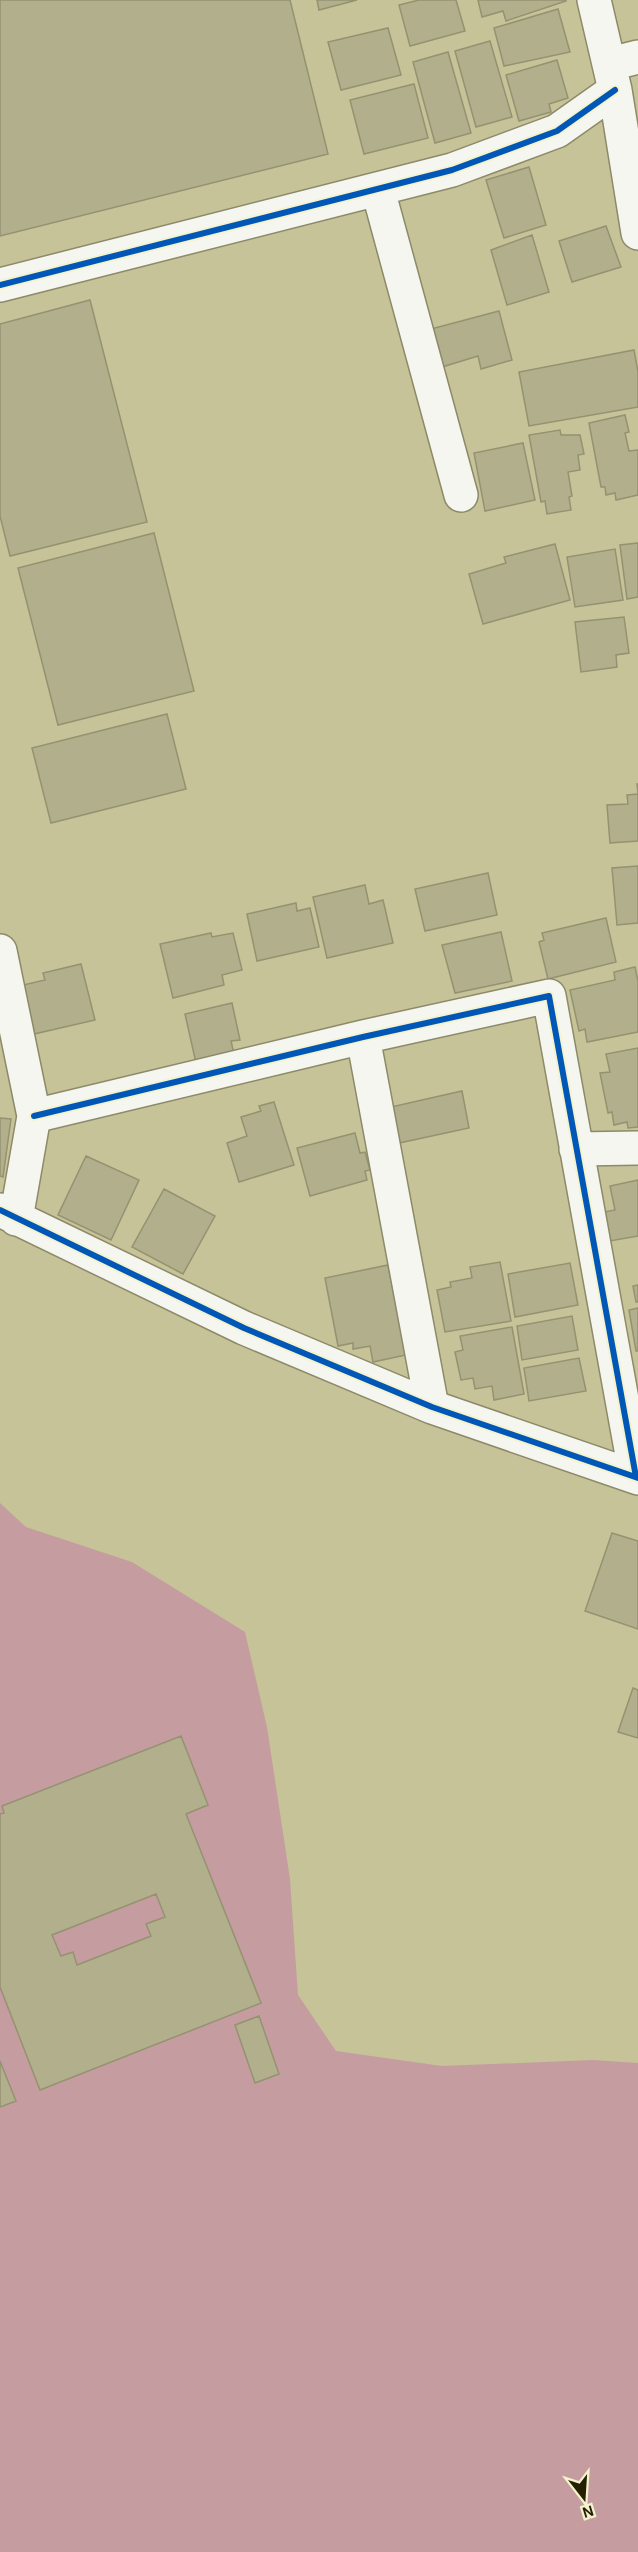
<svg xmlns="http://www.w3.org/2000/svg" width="638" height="2552" viewBox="0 0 638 2552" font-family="Karla,sans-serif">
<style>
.forest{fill:#c59da0}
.building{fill:#b2af8d;stroke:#949270;stroke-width:1.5;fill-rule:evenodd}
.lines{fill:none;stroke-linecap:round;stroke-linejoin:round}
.street-casing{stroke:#8c8a69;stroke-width:36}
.street{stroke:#f6f6f0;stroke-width:33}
.cycleway-casing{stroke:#f4f3cd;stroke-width:10}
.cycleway{stroke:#0057b8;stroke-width:6}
</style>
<rect width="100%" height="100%" fill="#c6c399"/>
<path class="forest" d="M 0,1503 L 26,1527 L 132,1562 L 245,1632 L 267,1727 L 290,1879 L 298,1995 L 336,2051 L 442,2066 L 593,2060 L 638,2063 L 638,2552 L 0,2552 Z"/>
<path class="building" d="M 0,0 L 290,0 L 328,154 L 0,236 Z
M 317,0 L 357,0 L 319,10 Z
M 419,0 L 456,0 L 465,31 L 410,46 L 399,5 Z
M 478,0 L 566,0 L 566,1 L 506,21 L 503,11 L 482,17 Z
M 558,9 L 570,52 L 504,66 L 494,28 Z
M 388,28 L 401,75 L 341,90 L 328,42 Z
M 490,41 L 512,117 L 476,127 L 455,51 Z
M 448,52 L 471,133 L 435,143 L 413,62 Z
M 557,60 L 568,98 L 549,104 L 551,112 L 519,121 L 506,75 Z
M 414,84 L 428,138 L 364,154 L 350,100 Z
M 529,167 L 546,225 L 504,238 L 486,180 Z
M 606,226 L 621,267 L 572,282 L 559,241 Z
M 532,235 L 549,292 L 507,305 L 491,250 Z
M 90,300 L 147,522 L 10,556 L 0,516 L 0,324 Z
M 499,311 L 512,360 L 481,369 L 478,356 L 442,367 L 431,329 Z
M 634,350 L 638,372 L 638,407 L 529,426 L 519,372 Z
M 625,415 L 629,432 L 625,433 L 629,451 L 638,450 L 638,495 L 616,500 L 615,493 L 606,495 L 605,487 L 601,487 L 589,423 Z
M 560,430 L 561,435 L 580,435 L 584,454 L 578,455 L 580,470 L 568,472 L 572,496 L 569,497 L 571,510 L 547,514 L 545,501 L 541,502 L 529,435 Z
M 523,443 L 535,500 L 485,511 L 474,453 Z
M 154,533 L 194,691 L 58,725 L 18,568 Z
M 638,543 L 638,597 L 627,599 L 620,545 Z
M 555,544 L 570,600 L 483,624 L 469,574 L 506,563 L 504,557 Z
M 615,549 L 623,600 L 575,607 L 567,557 Z
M 624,617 L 629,653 L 616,655 L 617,667 L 581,672 L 575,622 Z
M 167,714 L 186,789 L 51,823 L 32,748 Z
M 637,784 L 638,784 L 638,841 L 610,843 L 607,805 L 628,804 L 627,795 L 638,794 Z
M 638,866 L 638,923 L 617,925 L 612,868 Z
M 488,873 L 497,915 L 425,931 L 415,889 Z
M 365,885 L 369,904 L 383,900 L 393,943 L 327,958 L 313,897 Z
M 296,903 L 297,911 L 310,908 L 319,947 L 257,961 L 247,914 Z
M 606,918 L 616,962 L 548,979 L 539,942 L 544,940 L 542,933 Z
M 501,932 L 512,981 L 455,993 L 442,945 Z
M 211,933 L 212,937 L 233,933 L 242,970 L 222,975 L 224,985 L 173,998 L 160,944 Z
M 81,964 L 95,1020 L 34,1034 L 23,985 L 45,980 L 43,973 Z
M 635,967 L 638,981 L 638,1032 L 587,1042 L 585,1029 L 579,1031 L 570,990 L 615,980 L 614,972 Z
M 232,1003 L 240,1040 L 231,1041 L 234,1054 L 196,1063 L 185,1014 Z
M 638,1048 L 638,1127 L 628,1128 L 627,1122 L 614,1125 L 612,1112 L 608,1113 L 600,1073 L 610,1072 L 606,1054 Z
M 462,1091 L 469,1128 L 399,1143 L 391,1107 Z
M 274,1102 L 294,1165 L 239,1182 L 227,1143 L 247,1136 L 241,1117 L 261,1111 L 259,1106 Z
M 0,1118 L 11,1119 L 3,1177 L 0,1176 Z
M 355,1133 L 360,1153 L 365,1152 L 370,1170 L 365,1171 L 367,1180 L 310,1196 L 297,1148 Z
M 86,1156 L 139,1180 L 111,1240 L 58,1215 Z
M 638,1180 L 638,1236 L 610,1241 L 604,1212 L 615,1210 L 610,1186 Z
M 164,1189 L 215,1216 L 183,1274 L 132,1247 Z
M 500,1262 L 511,1321 L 445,1332 L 437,1290 L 451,1287 L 450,1282 L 472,1278 L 470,1267 Z
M 570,1263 L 578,1305 L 515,1317 L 508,1274 Z
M 388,1265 L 406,1355 L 373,1362 L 370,1346 L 353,1349 L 353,1343 L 338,1346 L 325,1278 Z
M 638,1285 L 638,1302 L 636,1302 L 633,1286 Z
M 638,1308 L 638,1351 L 636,1351 L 629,1310 Z
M 572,1316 L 578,1350 L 522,1360 L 517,1326 Z
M 512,1327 L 524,1394 L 494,1400 L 492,1386 L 475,1389 L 473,1378 L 461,1380 L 455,1352 L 463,1350 L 460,1336 Z
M 579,1358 L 586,1391 L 529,1401 L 524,1368 Z
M 612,1533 L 638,1541 L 638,1629 L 585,1611 Z
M 633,1688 L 638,1690 L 638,1738 L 618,1732 Z
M 181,1736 L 208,1805 L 186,1814 L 261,2003 L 40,2090 L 0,1987 L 0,1814 L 4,1813 L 2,1806 ZM 156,1894 L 165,1917 L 146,1924 L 151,1936 L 77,1965 L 73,1952 L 61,1956 L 52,1935 Z
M 259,2016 L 279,2074 L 255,2083 L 235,2025 Z
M 0,2061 L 16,2101 L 0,2107 Z"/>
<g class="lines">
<defs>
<path id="street" d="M 594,0 L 615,90 L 638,233
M 610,64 L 638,57
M 378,190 L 461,495
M 0,285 L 452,170 L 557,131 L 615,90
M 0,951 L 34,1116 L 16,1219
M 363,1037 L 432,1407
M 34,1116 L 363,1037 L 549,996 L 636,1477
M 576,1149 L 638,1148
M 0,1210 L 244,1328 L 432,1407 L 638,1478"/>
</defs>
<use href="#street" class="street-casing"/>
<use href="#street" class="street"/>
<defs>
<path id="cycleway" d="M 0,285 L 452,170 L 557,131 L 615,90
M 34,1116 L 363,1037 L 549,996 L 636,1477
M 0,1210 L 244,1328 L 432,1407 L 638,1478"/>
</defs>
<use href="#cycleway" class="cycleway-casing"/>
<use href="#cycleway" class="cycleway"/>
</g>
<g transform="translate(584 2498) rotate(163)" stroke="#f4f3cd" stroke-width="4.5" paint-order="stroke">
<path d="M0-4.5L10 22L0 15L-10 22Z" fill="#232102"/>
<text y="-9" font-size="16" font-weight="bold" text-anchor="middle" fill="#232102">N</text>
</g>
</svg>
